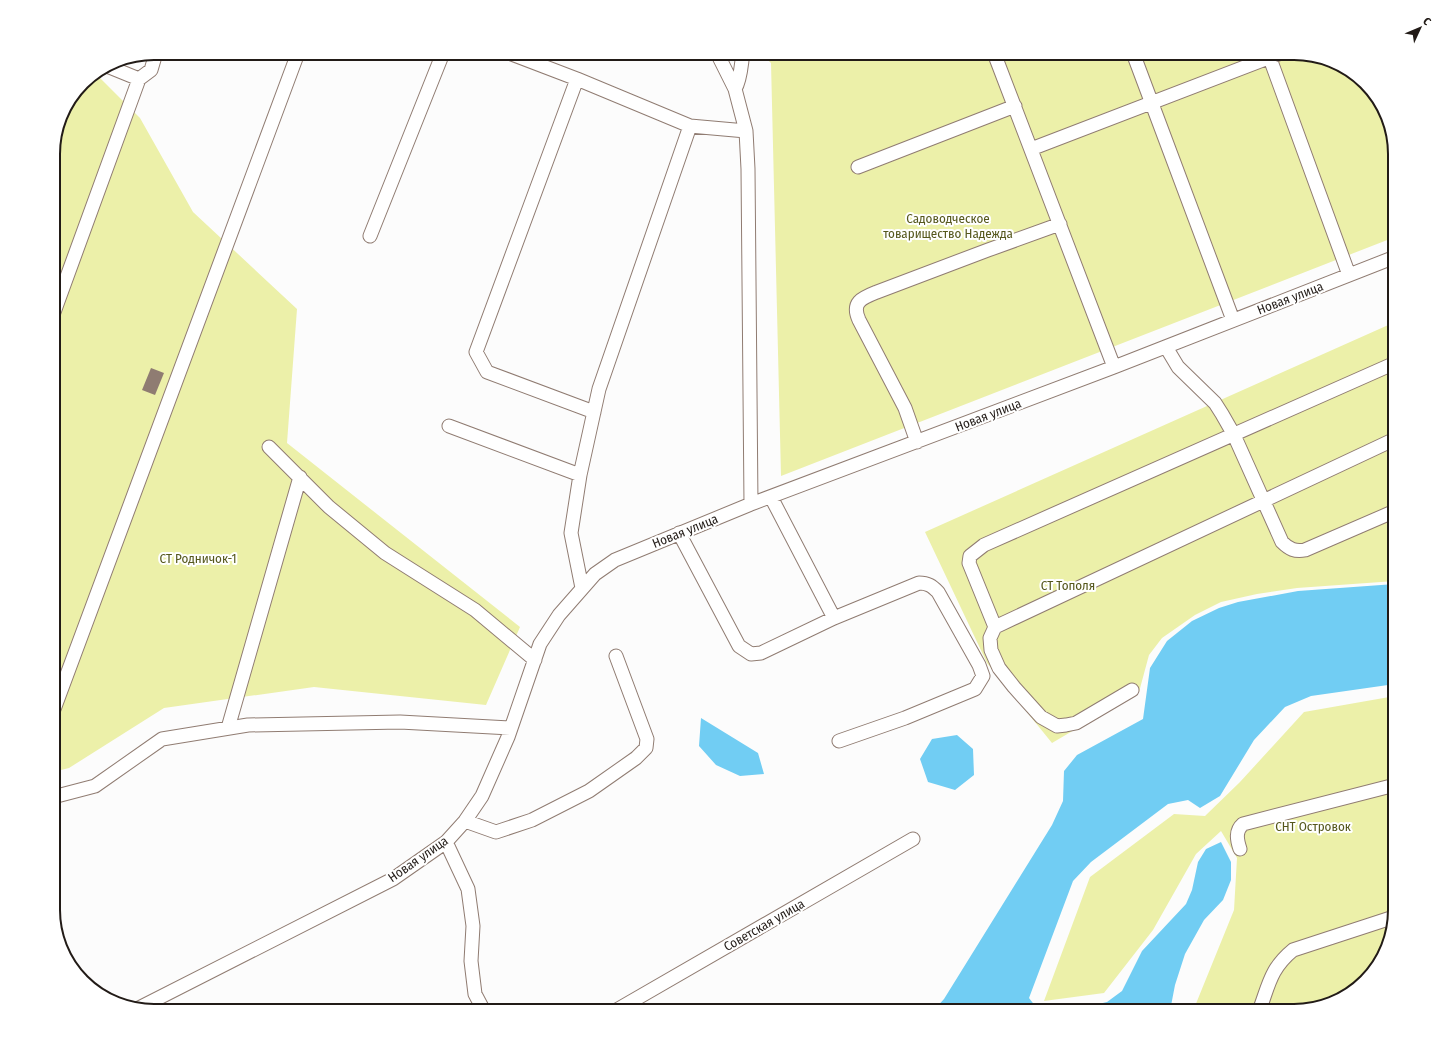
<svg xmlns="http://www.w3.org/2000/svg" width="1448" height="1064" viewBox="0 0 1448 1064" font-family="'Fira Sans Condensed',sans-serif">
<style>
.green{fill:#ecf0a9}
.water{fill:#71cdf3}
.building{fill:#8f7c72}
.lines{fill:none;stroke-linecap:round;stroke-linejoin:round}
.minor-casing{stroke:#907c72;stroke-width:15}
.minor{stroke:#fff;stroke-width:13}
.labels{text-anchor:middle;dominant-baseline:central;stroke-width:4;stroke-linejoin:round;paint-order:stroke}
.park-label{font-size:13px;fill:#55571c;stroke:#fff}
.street-label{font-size:13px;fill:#221b17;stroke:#fff}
.rim{fill:none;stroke:#221b17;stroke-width:2}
</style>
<rect width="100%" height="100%" fill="#fcfcfc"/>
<path class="green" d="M 760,53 L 1294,53 L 1326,58 L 1355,74 L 1384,109 L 1395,154 L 1395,237 L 781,476 L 771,63 Z
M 95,73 L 140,118 L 193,212 L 297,309 L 287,443 L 520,627 L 486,705 L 314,687 L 164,708 L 69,768 L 53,772 L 53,148 L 64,109 L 87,78 Z
M 1395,322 L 1395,581 L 1297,588 L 1257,594 L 1221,602 L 1195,615 L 1162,638 L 1149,655 L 1139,692 L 1052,743 L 987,663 L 925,532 Z
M 1395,696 L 1395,910 L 1390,942 L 1374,971 L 1339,1000 L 1294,1011 L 1193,1011 L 1234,910 L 1237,858 L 1221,831 L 1196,854 L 1153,930 L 1104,993 L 1044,1001 L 1090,877 L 1174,814 L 1205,816 L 1240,782 L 1304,712 Z"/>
<path class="water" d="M 1395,584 L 1395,684 L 1311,696 L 1285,707 L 1254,740 L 1220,796 L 1200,808 L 1188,800 L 1168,804 L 1091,862 L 1073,881 L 1029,998 L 1039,1011 L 933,1011 L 944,999 L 1052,825 L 1063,801 L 1064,771 L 1077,755 L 1143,719 L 1150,668 L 1167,641 L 1192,621 L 1219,608 L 1238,602 L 1298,591 Z
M 701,718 L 758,753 L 764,774 L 740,776 L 716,765 L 699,746 Z
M 957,735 L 973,749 L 974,775 L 955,790 L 928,782 L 920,759 L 932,739 Z
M 1221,842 L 1231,862 L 1231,880 L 1223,900 L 1204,920 L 1185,954 L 1175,985 L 1170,1011 L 1069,1011 L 1107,1002 L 1122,991 L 1142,951 L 1186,904 L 1192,890 L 1198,862 L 1206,849 Z"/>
<path class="building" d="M 151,368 L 164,373 L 155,395 L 142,390 Z"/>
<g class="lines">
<defs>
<path id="minor" d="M 509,53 L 577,79 L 690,126 L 746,131
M 717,53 L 735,89 L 746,131 L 748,169 L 751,504
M 994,53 L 1114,367
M 1133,53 L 1233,320
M 1268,53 L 1349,275
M 107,66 L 139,79
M 577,79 L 476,352 L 487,372 L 594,412
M 735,89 C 741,79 741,65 743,53
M 1031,149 L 1281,53
M 858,167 L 1015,106
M 370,236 L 443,53
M 53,315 L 139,79 L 151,70 L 156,53
M 1166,347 L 1178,367 L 1215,403 L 1222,414 L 1234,435 L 1282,542 C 1289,549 1295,552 1305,550 L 1395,511
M 449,426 L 580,475
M 917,442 L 905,408 L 859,320 C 851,302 862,298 877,292 L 988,250 L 1060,224
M 269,447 L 329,507 L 385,553 L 475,610 L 535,660
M 771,497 L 834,618
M 679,533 L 739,646 L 751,654 L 761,653 L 834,618 L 919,583 C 928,583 932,586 938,592 L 979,665 L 983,676 L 975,689 L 905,718 L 839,741
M 582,588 L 571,533 L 580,475 L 599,389 L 690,126
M 995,627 L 969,563 L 970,556 L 984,545 L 1395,363
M 1132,690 L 1076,723 L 1066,725 L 1057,726 L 1041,717 L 1014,687 L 999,668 L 991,650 L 990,638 L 995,627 L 1395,439
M 53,712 L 298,53
M 228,728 L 300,477
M 53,797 L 95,786 L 162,739 L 248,725 L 400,722 L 511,728
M 465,821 L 496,832 L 532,820 L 589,791 L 636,758 L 646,748 L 647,739 L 616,656
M 446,842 L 468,889 L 473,926 L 471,961 L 475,994 L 484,1011
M 1240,849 C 1237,840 1235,831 1243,824 L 1395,785
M 139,1008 L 393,879 L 446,842 L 465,821 L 482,796 L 508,737 L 540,644 L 559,615 L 595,574 L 615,560 L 751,504 L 1114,367 L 1395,257
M 615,1011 L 913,839
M 1259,1011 C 1269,985 1270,969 1293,950 L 1394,917"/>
</defs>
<use href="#minor" class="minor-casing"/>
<use href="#minor" class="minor"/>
</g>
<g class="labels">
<g class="park-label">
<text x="948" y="218">Садоводческое<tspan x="948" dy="15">товарищество Надежда</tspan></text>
<text x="198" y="558">СТ Родничок-1</text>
<text x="1068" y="585">СТ Тополя</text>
<text x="1313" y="826">СНТ Островок</text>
</g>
<g class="street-label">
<text transform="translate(1290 298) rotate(-21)">Новая улица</text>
<text transform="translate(988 415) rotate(-21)">Новая улица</text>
<text transform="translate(685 531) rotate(-22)">Новая улица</text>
<text transform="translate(418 859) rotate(-35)">Новая улица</text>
<text transform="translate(764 925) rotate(-30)">Советская улица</text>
</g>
</g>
<path d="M0 0H1448V1064H0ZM154 60H1294A94 94 0 0 1 1388 154V910A94 94 0 0 1 1294 1004H154A94 94 0 0 1 60 910V154A94 94 0 0 1 154 60Z" fill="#fff" fill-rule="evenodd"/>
<path class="rim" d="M154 60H1294A94 94 0 0 1 1388 154V910A94 94 0 0 1 1294 1004H154A94 94 0 0 1 60 910V154A94 94 0 0 1 154 60Z"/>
<g transform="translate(1420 28) rotate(46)" stroke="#ffffff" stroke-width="3" paint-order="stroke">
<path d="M0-3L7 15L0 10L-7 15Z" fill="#221b17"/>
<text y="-6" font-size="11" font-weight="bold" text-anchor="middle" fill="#221b17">С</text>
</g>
</svg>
